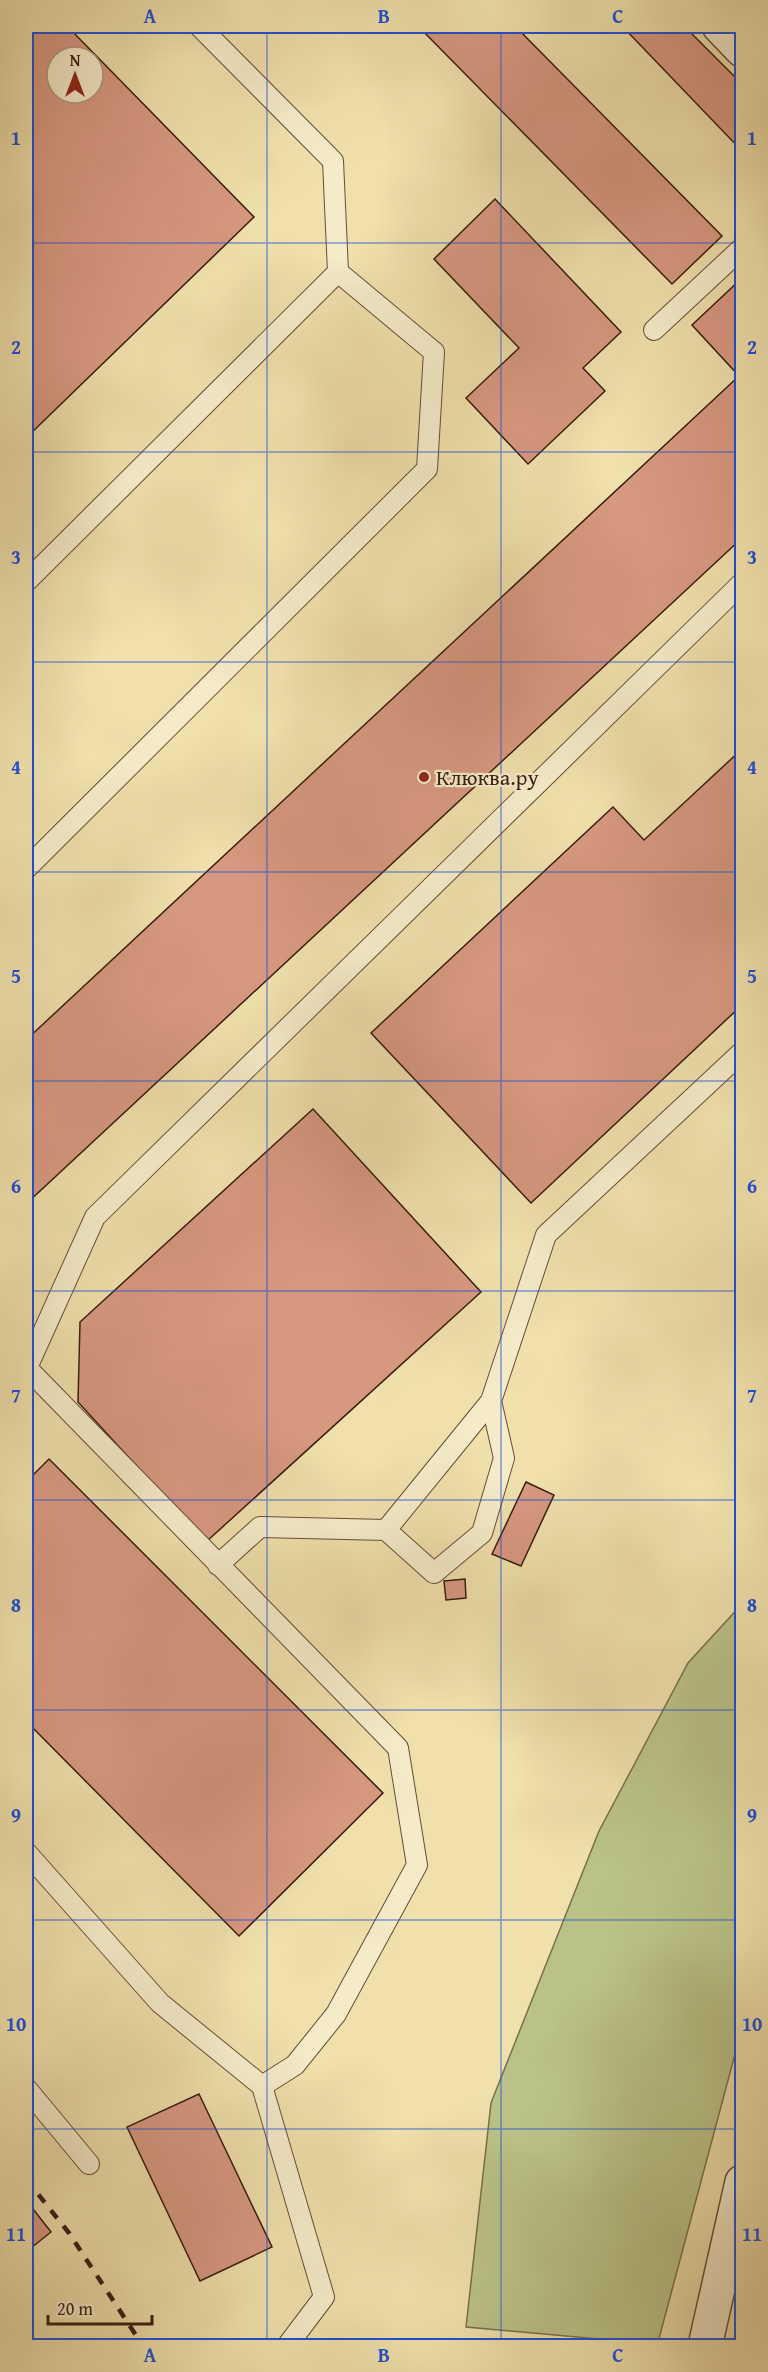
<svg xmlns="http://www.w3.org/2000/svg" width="768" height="2372" viewBox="0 0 768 2372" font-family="'Gentium Book Plus',serif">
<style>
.green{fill:#bac288;stroke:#796f4c;stroke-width:1.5}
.building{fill:#d79880;stroke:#381c10;stroke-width:1.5;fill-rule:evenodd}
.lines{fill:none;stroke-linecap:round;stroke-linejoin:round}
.lane-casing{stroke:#664d37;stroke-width:22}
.street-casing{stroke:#664d37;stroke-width:36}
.lane{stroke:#f5ebc9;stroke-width:20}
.street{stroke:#f5ebc9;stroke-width:33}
.rail{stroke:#381c10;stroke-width:4.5;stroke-dasharray:10 10;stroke-linecap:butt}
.grid{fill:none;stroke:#1d4ed8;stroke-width:1.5;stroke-opacity:0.55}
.poi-dot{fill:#8f2418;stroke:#f5ebc9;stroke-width:2}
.labels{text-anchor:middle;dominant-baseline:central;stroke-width:4.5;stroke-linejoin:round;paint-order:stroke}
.poi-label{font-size:22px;fill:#381c10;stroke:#f5ebc9;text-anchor:start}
.neatline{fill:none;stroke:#1d4ed8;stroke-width:2}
.grid-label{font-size:20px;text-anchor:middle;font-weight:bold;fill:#1d4ed8}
</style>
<rect width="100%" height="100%" fill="#efe0ac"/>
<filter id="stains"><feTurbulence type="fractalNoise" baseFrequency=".00333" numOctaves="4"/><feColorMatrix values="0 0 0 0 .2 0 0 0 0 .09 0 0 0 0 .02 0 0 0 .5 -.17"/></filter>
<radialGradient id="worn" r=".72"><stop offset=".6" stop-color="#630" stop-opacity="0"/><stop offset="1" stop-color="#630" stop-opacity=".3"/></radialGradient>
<path class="green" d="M 742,1604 L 742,2028 L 657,2346 L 640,2346 L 599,2339 L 466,2327 L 491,2103 L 599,1831 L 688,1663 Z"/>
<path class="building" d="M 26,26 L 67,26 L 254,217 L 26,438 ZM 57,57 L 93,57 L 93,93 L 57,93 Z
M 418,26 L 515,26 L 722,236 L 672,284 Z
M 622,26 L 684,26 L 742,84 L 742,151 Z
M 495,199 L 621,332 L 583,368 L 605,391 L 528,464 L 466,398 L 519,348 L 434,259 Z
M 742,278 L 742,538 L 26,1204 L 26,1040 L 739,376 L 692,325 Z
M 742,749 L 742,1005 L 531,1203 L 371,1033 L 613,807 L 644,840 Z
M 313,1109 L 481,1292 L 206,1542 L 78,1402 L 80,1322 Z
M 49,1459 L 383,1793 L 239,1936 L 26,1721 L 26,1482 Z
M 526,1482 L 554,1495 L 521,1566 L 492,1554 Z
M 465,1579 L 466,1598 L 446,1600 L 444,1581 Z
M 199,2094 L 272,2247 L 200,2281 L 127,2127 Z
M 26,2200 L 51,2232 L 26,2252 Z"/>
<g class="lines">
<defs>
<path id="lane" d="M 654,330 L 742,248
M 26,582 L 338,272 L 333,161 L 199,26
M 26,869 L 427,469 L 434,352 L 338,272
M 27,1368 L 398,1748 L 417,1865 L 336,2014 L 295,2065 L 262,2086
M 26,1370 L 95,1217 L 742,583
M 386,1530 L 491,1401
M 218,1565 L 260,1527 L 386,1530 L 434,1573 L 482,1533 L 504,1458 L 491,1401 L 546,1235 L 742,1052
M 26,1852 L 160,2003 L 262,2086 L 324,2297 L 287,2346
M 26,2088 L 89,2164"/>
<path id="street" d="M 719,26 L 742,50
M 705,2346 L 742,2182"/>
</defs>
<use href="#lane" class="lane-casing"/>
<use href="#street" class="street-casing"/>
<use href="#lane" class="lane"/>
<use href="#street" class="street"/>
<path class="rail" d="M 26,2179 L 69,2233 L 143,2346"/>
</g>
<path class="grid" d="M 267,26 L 267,2346M 501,26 L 501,2346M 26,243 L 742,243M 26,452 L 742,452M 26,662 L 742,662M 26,872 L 742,872M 26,1081 L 742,1081M 26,1291 L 742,1291M 26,1500 L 742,1500M 26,1710 L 742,1710M 26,1920 L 742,1920M 26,2129 L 742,2129"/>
<circle class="poi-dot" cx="424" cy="777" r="6"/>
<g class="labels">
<g class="poi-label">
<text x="436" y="777">Клюква.ру</text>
</g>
</g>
<rect width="768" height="2372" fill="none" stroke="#efe0ac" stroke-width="66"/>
<g transform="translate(75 75)"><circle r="28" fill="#f5ebc9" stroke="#a9987f" stroke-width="1.5"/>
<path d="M0-4.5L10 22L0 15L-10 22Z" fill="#8f2418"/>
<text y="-9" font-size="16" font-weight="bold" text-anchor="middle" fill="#381c10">N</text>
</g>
<path d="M48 2315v9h104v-9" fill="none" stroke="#381c10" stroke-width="3"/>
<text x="57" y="2315" font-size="18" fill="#381c10" stroke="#f5ebc9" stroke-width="4.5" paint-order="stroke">20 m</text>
<rect x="33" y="33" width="702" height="2306" class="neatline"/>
<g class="grid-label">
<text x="150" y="23">A</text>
<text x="384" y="23">B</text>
<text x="618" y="23">C</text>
<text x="16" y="145">1</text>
<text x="752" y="145">1</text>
<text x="16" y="354">2</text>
<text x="752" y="354">2</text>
<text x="16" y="564">3</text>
<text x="752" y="564">3</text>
<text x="16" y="774">4</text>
<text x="752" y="774">4</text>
<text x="16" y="983">5</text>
<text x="752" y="983">5</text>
<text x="16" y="1193">6</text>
<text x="752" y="1193">6</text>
<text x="16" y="1402">7</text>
<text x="752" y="1402">7</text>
<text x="16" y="1612">8</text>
<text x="752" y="1612">8</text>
<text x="16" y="1822">9</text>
<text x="752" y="1822">9</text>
<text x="16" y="2031">10</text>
<text x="752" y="2031">10</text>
<text x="16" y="2241">11</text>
<text x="752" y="2241">11</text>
<text x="150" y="2362">A</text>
<text x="384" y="2362">B</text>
<text x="618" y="2362">C</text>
</g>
<rect width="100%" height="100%" filter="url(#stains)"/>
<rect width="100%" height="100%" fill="url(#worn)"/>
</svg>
